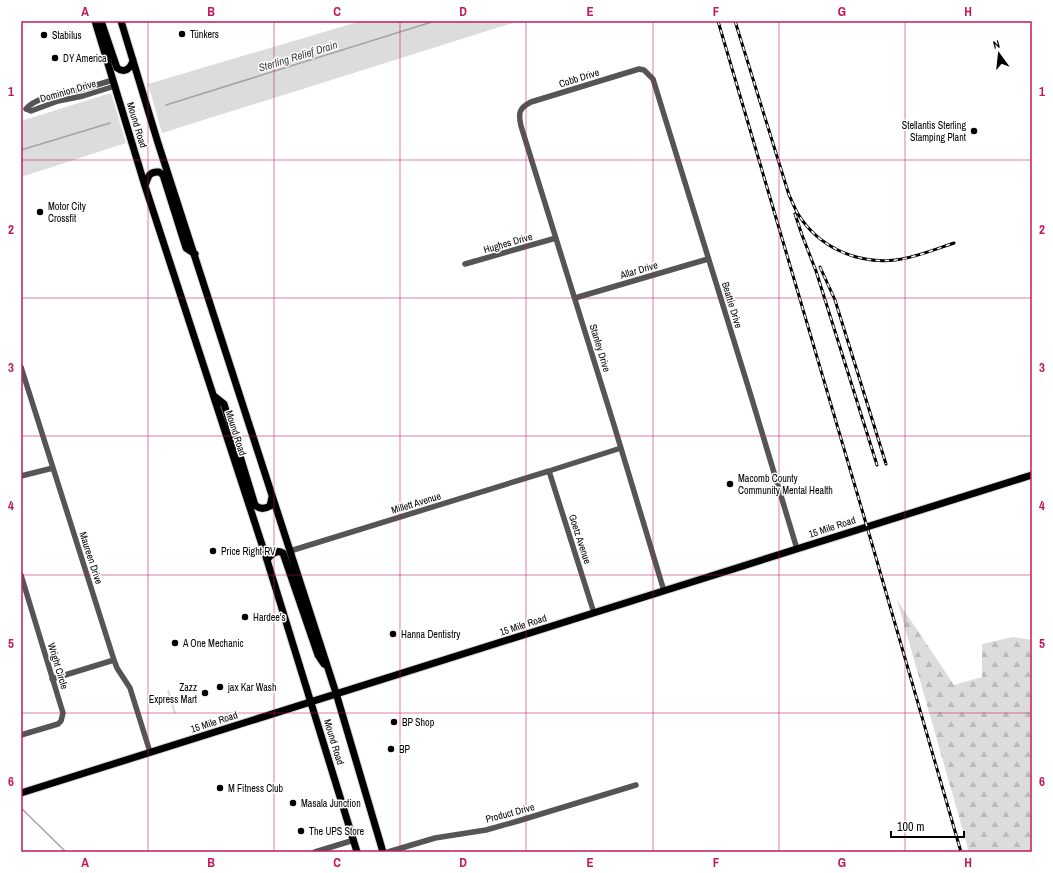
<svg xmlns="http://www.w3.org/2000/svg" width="1053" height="873" viewBox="0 0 1053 873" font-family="'Archivo Narrow',sans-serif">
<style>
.grass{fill:#dcdcdc}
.forest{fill:url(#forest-firs)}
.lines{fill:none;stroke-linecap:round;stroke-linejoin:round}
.stream{stroke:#a3a3a3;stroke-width:1.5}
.major-casing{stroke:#dbdbdb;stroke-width:9}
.minor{stroke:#555;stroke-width:5.5}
.major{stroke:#000;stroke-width:7}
.rail-casing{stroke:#000;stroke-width:3}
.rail{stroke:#fff;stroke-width:1.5;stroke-dasharray:4.5;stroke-linecap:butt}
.grid{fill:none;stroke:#c2185b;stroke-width:1;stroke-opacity:0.55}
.poi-dot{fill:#000;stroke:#fff;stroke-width:1.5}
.labels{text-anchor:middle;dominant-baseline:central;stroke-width:3;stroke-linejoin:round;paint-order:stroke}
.poi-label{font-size:10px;fill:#000;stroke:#fff;text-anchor:start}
.street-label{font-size:10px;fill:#000;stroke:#fff}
.water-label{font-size:11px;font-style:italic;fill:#444;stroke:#fff}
.neatline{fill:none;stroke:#c2185b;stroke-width:1.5}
.grid-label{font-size:13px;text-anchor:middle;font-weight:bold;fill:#c2185b}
</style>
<defs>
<pattern id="forest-firs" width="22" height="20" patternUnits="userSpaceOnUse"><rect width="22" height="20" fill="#dcdcdc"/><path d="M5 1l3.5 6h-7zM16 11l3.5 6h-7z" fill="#bbb"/></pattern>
</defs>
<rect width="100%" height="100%" fill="#fff"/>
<path class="grass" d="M 361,21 L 519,21 L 162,133 L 148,84 Z
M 111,93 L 126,143 L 21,177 L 21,121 Z
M 169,689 L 176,713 L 174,714 L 167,691 Z"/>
<path class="forest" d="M 897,600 L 954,685 L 982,677 L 982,644 L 1013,637 L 1032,640 L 1032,852 L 969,852 Z"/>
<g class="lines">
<path class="stream" d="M 166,105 L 435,21
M 21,150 L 110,123
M 21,808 L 66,852"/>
<defs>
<path id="major" d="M 95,21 L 145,186 L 267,560 L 357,852
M 101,21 L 117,68 C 125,74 131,68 133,60
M 121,21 L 158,143 L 336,693 L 383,852
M 145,186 C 148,177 149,171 159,172 L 163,175 L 186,248 L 195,254
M 214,396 L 224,404 L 255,505 C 260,510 265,509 270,506 L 272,497
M 267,560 C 271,554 276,549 283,553 L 318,655 L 324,664
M 21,793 L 1032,475"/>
</defs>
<use href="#major" class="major-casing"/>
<path class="minor" d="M 113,80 C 103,83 93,86 83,89 C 68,93 36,96 26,109 L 31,111 L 58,101 L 83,96 L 115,86
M 465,264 L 556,238
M 575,298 L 708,259
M 21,367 L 114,660 L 117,668 L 130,688 L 150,752
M 552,470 L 621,448
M 21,476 L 53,468
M 290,551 L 549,471 L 594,613
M 21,575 L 63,713 L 61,721 L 58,724 L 21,735
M 664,591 L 614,425 L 521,126 C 518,113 519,108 531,102 L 639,69 L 644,70 L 653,79 L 751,396 L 797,549
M 52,679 L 114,660
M 315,852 L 354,840
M 388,852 L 435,838 L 486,830 L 518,821 L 636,785"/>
<use href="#major" class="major"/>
<defs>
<path id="rail" d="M 718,21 L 870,537 L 961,852
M 735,21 L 789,195 C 792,201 795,209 798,214 C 819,248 858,264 895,260 C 914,258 936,249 954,243
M 795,214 L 802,235 L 816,271 L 877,465
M 820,267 L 835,300 L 886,464"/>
</defs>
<use href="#rail" class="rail-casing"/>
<use href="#rail" class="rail"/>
</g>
<path class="grid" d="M 148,21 L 148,852M 274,21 L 274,852M 400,21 L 400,852M 526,21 L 526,852M 653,21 L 653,852M 779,21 L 779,852M 905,21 L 905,852M 21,160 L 1032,160M 21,298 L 1032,298M 21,436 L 1032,436M 21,575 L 1032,575M 21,713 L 1032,713"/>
<g class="poi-dot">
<circle cx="182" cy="34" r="4"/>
<circle cx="44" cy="35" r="4"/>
<circle cx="55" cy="58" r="4"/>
<circle cx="974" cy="131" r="4"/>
<circle cx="40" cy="212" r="4"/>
<circle cx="730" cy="484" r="4"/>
<circle cx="213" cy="551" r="4"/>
<circle cx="245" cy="617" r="4"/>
<circle cx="393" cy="634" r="4"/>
<circle cx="175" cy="643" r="4"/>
<circle cx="220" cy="687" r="4"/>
<circle cx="205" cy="693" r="4"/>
<circle cx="394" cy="722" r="4"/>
<circle cx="391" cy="749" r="4"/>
<circle cx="220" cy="788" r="4"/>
<circle cx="293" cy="803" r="4"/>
<circle cx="301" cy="831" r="4"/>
</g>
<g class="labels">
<g class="poi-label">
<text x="190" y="34">Tünkers</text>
<text x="52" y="35">Stabilus</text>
<text x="63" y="58">DY America</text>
<text x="966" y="125" text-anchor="end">Stellantis Sterling<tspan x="966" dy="12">Stamping Plant</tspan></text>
<text x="48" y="206">Motor City<tspan x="48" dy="12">Crossfit</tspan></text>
<text x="738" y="478">Macomb County<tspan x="738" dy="12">Community Mental Health</tspan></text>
<text x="221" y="551">Price Right RV</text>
<text x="253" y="617">Hardee's</text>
<text x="401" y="634">Hanna Dentistry</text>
<text x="183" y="643">A One Mechanic</text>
<text x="197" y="687" text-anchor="end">Zazz<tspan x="197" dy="12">Express Mart</tspan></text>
<text x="228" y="687">jax Kar Wash</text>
<text x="402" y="722">BP Shop</text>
<text x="399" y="749">BP</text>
<text x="228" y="788">M Fitness Club</text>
<text x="301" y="803">Masala Junction</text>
<text x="309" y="831">The UPS Store</text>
</g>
<g class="street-label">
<text transform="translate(579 78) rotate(-17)">Cobb Drive</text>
<text transform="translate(68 91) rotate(-16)">Dominion Drive</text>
<text transform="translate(137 125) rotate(73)">Mound Road</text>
<text transform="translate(508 243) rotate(-16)">Hughes Drive</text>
<text transform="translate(639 270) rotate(-16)">Allar Drive</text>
<text transform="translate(732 305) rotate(73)">Beattie Drive</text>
<text transform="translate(600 348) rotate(73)">Stanley Drive</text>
<text transform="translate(236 433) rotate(72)">Mound Road</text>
<text transform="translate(416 503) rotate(-17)">Millett Avenue</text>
<text transform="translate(832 527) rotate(-18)">15 Mile Road</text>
<text transform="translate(580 539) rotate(72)">Goetz Avenue</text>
<text transform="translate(91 558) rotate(72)">Maureen Drive</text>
<text transform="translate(523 625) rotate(-18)">15 Mile Road</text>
<text transform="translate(58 666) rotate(73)">Wright Circle</text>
<text transform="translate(214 722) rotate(-18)">15 Mile Road</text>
<text transform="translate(334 742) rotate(73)">Mound Road</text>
<text transform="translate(510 813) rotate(-15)">Product Drive</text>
</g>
<g class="water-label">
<text transform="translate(298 56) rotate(-17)">Sterling Relief Drain</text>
</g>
</g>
<rect width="1053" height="873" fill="none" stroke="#ffffff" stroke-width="44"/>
<g transform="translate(999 54) rotate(345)" stroke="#ffffff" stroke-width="3" paint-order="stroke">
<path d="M0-3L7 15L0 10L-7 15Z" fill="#000000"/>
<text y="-6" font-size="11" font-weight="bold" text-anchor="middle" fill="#000000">N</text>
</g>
<path d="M891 831v6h73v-6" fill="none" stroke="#000000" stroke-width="2"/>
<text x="897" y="831" font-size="12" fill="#000000" stroke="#ffffff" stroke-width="3" paint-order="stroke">100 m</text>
<rect x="22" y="22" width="1009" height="829" class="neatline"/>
<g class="grid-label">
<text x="85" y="16">A</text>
<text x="211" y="16">B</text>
<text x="337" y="16">C</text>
<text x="463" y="16">D</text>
<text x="590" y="16">E</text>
<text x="716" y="16">F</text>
<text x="842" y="16">G</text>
<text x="968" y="16">H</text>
<text x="11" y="96">1</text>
<text x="1042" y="96">1</text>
<text x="11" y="234">2</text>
<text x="1042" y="234">2</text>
<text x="11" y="372">3</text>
<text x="1042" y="372">3</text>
<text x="11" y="510">4</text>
<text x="1042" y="510">4</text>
<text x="11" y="648">5</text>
<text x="1042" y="648">5</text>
<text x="11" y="786">6</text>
<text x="1042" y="786">6</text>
<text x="85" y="867">A</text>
<text x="211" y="867">B</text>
<text x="337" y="867">C</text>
<text x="463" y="867">D</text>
<text x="590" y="867">E</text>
<text x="716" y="867">F</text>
<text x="842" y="867">G</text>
<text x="968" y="867">H</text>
</g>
</svg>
